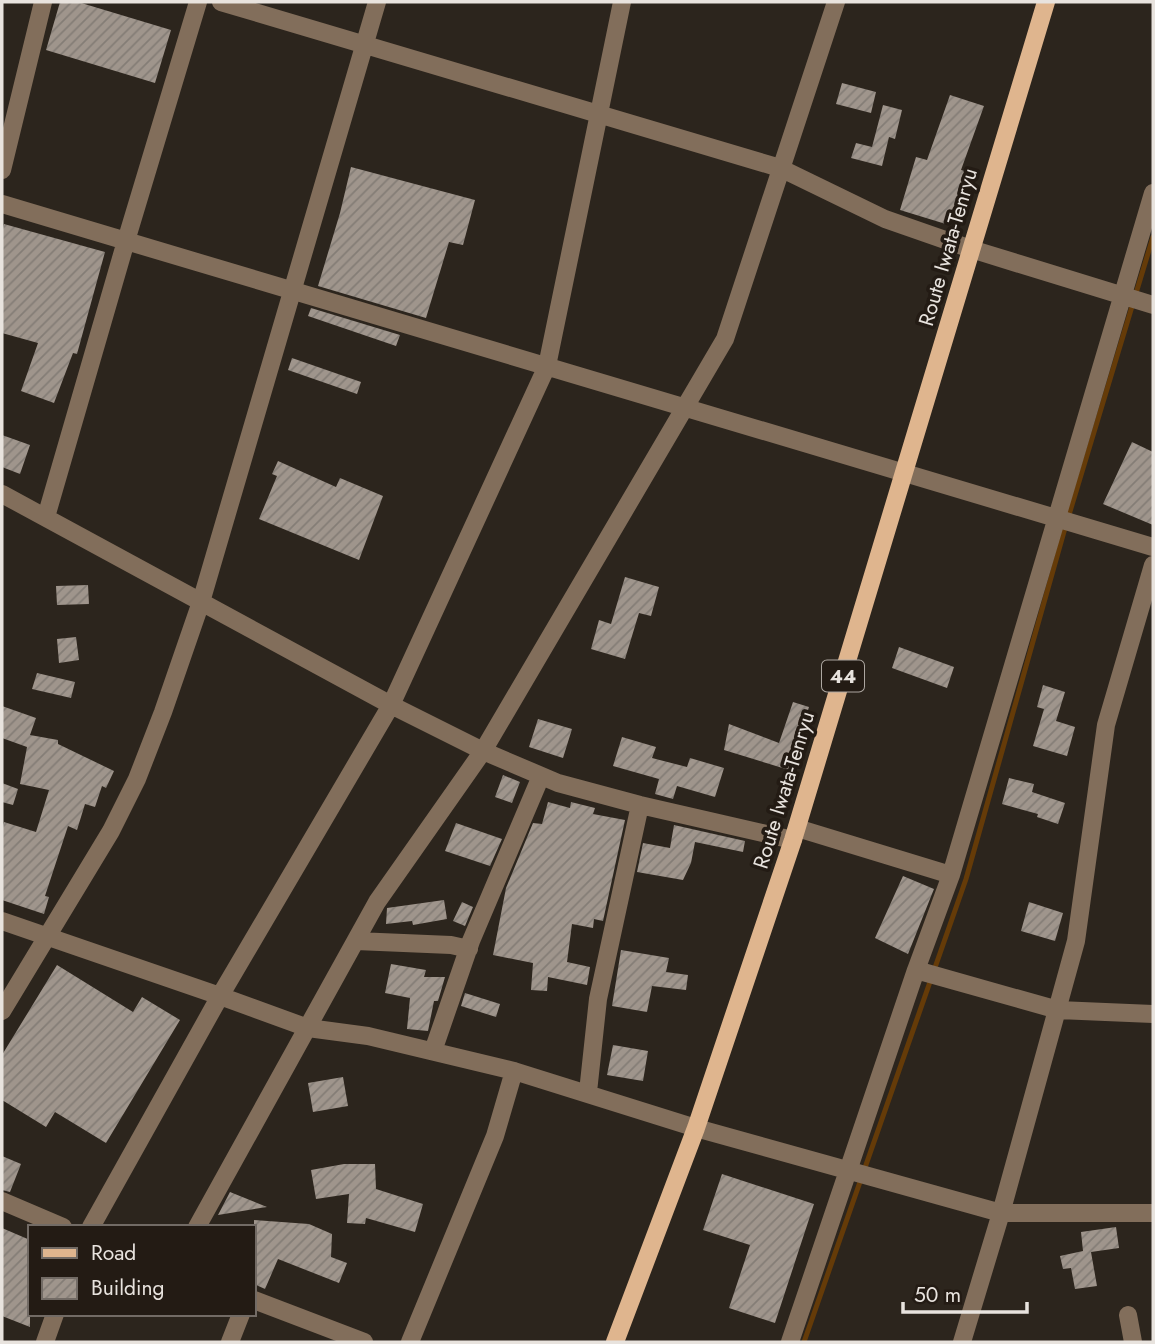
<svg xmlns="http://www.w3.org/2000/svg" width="1155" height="1344" viewBox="0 0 1155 1344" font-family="Jost,sans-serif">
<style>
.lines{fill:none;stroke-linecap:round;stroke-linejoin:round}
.stream{stroke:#653b08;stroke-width:5}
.building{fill:url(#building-hatch)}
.minor{stroke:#826e5b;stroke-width:18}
.major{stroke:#dfb58e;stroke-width:18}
.labels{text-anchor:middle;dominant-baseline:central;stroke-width:7;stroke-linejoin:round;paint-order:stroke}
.shield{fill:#231b14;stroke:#ada7a1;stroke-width:2}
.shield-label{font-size:19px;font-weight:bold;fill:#e8e3de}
.street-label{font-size:21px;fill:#e8e3de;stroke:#231b14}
</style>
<defs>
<pattern id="building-hatch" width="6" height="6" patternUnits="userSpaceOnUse" patternTransform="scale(1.75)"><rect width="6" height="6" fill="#9f958c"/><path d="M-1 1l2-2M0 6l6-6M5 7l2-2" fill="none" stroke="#847d76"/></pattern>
</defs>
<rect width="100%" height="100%" fill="#2c251d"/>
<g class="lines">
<path class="stream" d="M 804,1342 L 966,879 L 1065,528 L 1153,237"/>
</g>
<path class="building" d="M 60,2 L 78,2 L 171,30 L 155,83 L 46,50 Z
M 842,83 L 876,92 L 871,113 L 836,104 Z
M 950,95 L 984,106 L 961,170 L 965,171 L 949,225 L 900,210 L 916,157 L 927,160 Z
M 883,105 L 902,110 L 895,139 L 889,137 L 882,166 L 851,158 L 856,143 L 872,147 Z
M 351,167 L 475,200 L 463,245 L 449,242 L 426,318 L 318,286 L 340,213 Z
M 4,224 L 105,252 L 77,354 L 73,353 L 54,403 L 21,391 L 38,343 L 2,333 L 2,232 Z
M 311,308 L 400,335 L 396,346 L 308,316 Z
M 292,358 L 361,382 L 357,394 L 288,370 Z
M 2,435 L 30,445 L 20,474 L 2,467 Z
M 1132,442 L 1153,452 L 1153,525 L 1103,504 Z
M 278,461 L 336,487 L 340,478 L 383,496 L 359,560 L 259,519 L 277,476 L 272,474 Z
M 625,577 L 659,587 L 651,616 L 639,613 L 625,659 L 591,649 L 599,620 L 611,624 Z
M 88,585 L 89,604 L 57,605 L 56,586 Z
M 76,637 L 79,660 L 59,663 L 57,639 Z
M 899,647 L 954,667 L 947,688 L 892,668 Z
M 37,673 L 75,682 L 71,698 L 32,689 Z
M 1043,685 L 1065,692 L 1056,721 L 1075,727 L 1067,756 L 1033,746 L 1044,709 L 1037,707 Z
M 793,702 L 809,707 L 789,770 L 724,750 L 729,724 L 779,743 Z
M 2,706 L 36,718 L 30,735 L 58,740 L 58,744 L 114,771 L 106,788 L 102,786 L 95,807 L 85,804 L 77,830 L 68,826 L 45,896 L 49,897 L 44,914 L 2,900 L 2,830 L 4,822 L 36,832 L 49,790 L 20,784 L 27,747 L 2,738 Z
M 538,719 L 572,729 L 563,758 L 529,747 Z
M 622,737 L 656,747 L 652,758 L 687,767 L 690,758 L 724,768 L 715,797 L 677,786 L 673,799 L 655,794 L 659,779 L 613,766 Z
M 503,775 L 520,782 L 512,803 L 495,797 Z
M 1009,778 L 1034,784 L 1032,792 L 1065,803 L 1058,824 L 1037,817 L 1038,814 L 1002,804 Z
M 2,783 L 18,789 L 13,805 L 2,802 Z
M 548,802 L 570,808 L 571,802 L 595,808 L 593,814 L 625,820 L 603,921 L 594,919 L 593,928 L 572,924 L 567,962 L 590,967 L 587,985 L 548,977 L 547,991 L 531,990 L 533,963 L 493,955 L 506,888 L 533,823 L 542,824 Z
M 456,823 L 502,839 L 490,866 L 445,851 Z
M 674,825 L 745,841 L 743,852 L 695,842 L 691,863 L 683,880 L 637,872 L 643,843 L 670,848 Z
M 903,876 L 934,889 L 908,954 L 875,938 Z
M 444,900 L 447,919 L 413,925 L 412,921 L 386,924 L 387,908 Z
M 462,902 L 473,907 L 465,926 L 453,921 Z
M 1029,902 L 1063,913 L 1055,941 L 1021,931 Z
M 621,950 L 669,958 L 666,972 L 688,975 L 686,990 L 652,986 L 647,1012 L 612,1006 Z
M 391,964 L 426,970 L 424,977 L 445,977 L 438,1001 L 434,1001 L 428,1031 L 407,1029 L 410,998 L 385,993 Z
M 57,965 L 133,1012 L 142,997 L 180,1020 L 106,1143 L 55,1112 L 46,1127 L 2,1100 L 2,1055 Z
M 465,993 L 500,1004 L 496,1017 L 461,1006 Z
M 613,1045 L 648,1051 L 643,1081 L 607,1075 Z
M 343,1077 L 348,1106 L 313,1112 L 308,1083 Z
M 2,1156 L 21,1164 L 10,1192 L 2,1190 Z
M 344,1164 L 375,1164 L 376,1189 L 423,1204 L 415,1232 L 366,1218 L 365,1224 L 347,1223 L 349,1194 L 316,1199 L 311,1170 Z
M 722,1174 L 814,1204 L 775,1323 L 729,1308 L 750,1245 L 703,1230 Z
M 230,1192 L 267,1207 L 218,1215 Z
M 254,1220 L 309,1224 L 332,1234 L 331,1257 L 347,1263 L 339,1283 L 278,1259 L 265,1289 L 254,1284 Z
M 1116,1227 L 1119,1248 L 1091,1252 L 1097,1286 L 1075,1289 L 1071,1268 L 1063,1269 L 1060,1256 L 1083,1251 L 1081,1232 Z
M 2,1228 L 30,1240 L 30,1327 L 2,1316 Z"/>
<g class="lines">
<path class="minor" d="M 221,2 L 780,168 L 885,219 L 971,249 L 1153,305
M 2,170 L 43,2
M 2,204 L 1153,547
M 2,494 L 391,705 L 483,751 L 558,783 L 640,805 L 793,840
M 46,517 L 126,241 L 198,2
M 797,828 L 951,875
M 2,921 L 220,996 L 308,1028 L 368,1036 L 514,1071 L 696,1128 L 1001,1213 L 1153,1213
M 356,941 L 451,945 L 469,949
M 916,970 L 1058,1010 L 1153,1014
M 2,1011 L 111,831 L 137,779 L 163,712 L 201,602 L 377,2
M 433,1051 L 471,941 L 541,776
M 588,1092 L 598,999 L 640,805
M 2,1201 L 63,1227
M 91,1227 L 220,996 L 391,705 L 547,366 L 622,2
M 197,1227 L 377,902 L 483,751 L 725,339 L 836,2
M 254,1300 L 364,1342
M 1128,1315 L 1133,1342
M 45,1342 L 55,1314
M 230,1342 L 241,1314
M 410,1342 L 495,1136 L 514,1071
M 790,1342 L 916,970 L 951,875 L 1153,193
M 962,1342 L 1001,1213 L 1076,941 L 1106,725 L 1153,565"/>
<path class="major" d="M 615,1342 L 696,1128 L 793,840 L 1046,2"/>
</g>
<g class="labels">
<rect class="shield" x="822" y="660.5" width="42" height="31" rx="5"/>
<g class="shield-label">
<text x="843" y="676">44</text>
</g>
<g class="street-label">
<text transform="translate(948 247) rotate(-74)">Route Iwata-Tenryu</text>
<text transform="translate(784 790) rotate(-73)">Route Iwata-Tenryu</text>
</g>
</g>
<rect width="1155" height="1344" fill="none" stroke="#e8e3de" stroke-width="7"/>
<rect x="28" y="1225" width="228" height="91" fill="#231b14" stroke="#726b65" stroke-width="2"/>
<rect x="42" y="1248" width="35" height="10" fill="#dfb58e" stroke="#726b65" stroke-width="2"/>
<text x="91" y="1260" font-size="21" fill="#e8e3de">Road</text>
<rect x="42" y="1278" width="35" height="21" fill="url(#building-hatch)" stroke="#726b65" stroke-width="2"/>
<text x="91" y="1295" font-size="21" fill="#e8e3de">Building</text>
<path d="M903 1302v10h124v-10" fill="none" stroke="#e8e3de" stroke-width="3.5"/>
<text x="914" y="1302" font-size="21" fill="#e8e3de" stroke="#231b14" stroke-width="5" paint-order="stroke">50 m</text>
</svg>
